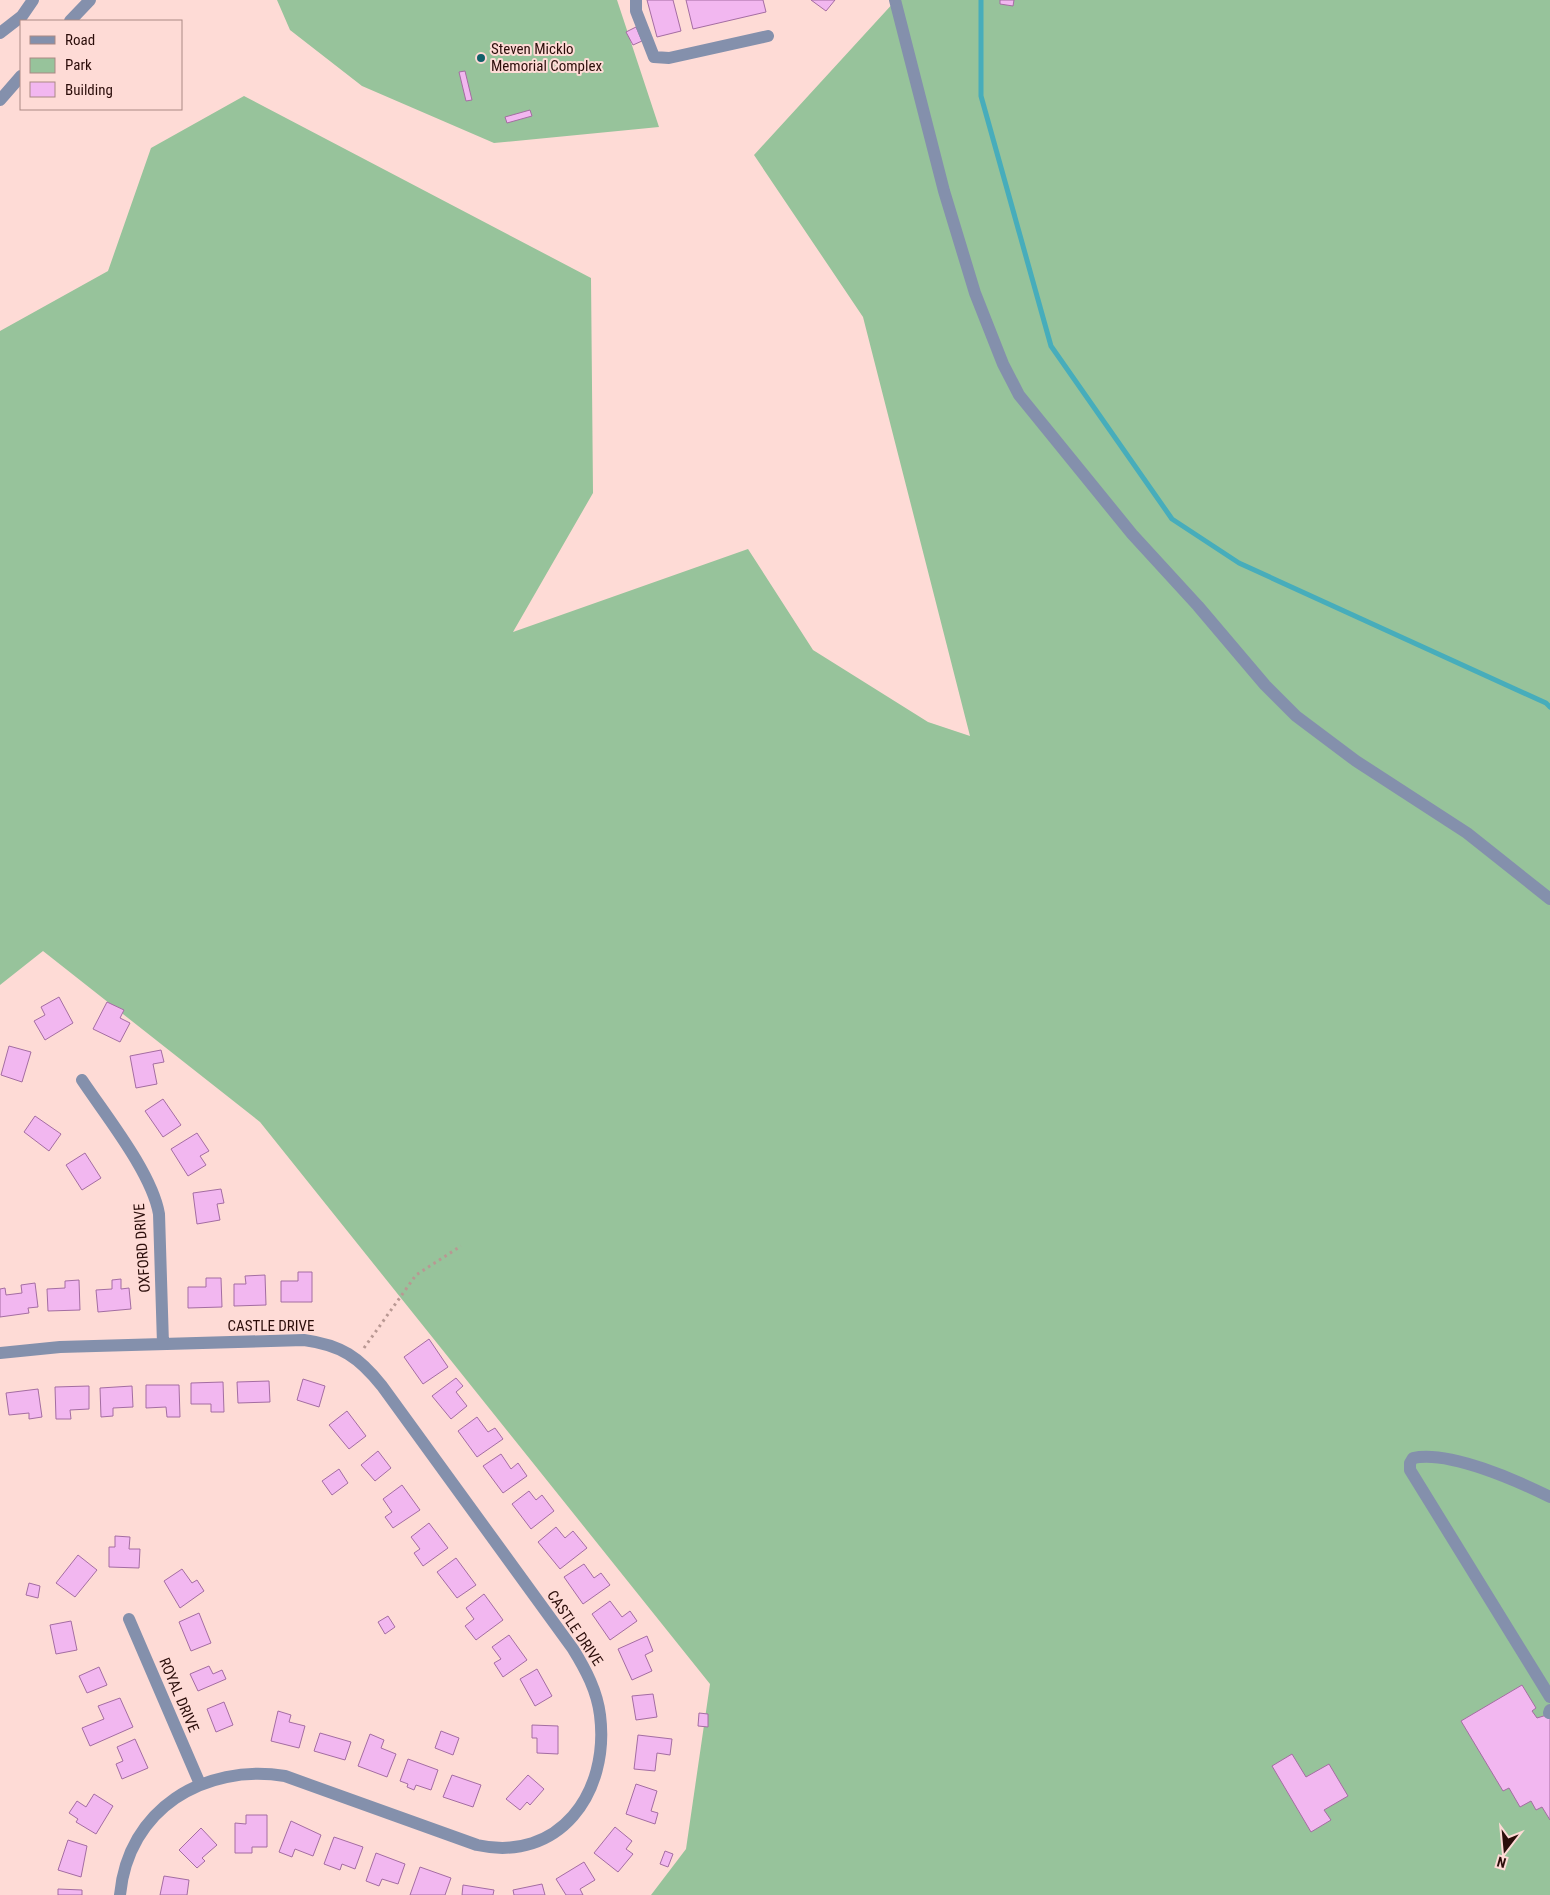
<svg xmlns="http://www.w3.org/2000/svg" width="1550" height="1895" viewBox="0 0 1550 1895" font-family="'Roboto Condensed',sans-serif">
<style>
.green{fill:#97c39b}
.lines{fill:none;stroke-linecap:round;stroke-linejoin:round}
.stream{stroke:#47adbb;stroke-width:5}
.building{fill:#f2b7f0;stroke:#a46da2}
.path{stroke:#b99893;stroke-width:3;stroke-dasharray:2.5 4;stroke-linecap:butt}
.minor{stroke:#8490ac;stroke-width:12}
.poi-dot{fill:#12606a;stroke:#fedbd6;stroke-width:2}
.labels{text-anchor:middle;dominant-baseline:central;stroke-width:4;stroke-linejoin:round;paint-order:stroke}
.poi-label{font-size:15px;fill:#2b0d0a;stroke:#fedbd6;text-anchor:start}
.street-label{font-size:15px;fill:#2b0d0a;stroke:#fedbd6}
</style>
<rect width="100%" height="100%" fill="#fedbd6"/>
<path class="green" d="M 277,0 L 617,0 L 659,127 L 494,143 L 362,86 L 290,30 Z
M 896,0 L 1550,0 L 1550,1895 L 651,1895 L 686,1849 L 710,1684 L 260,1122 L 43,951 L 0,985 L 0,331 L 108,271 L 151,148 L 244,96 L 591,278 L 593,493 L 513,632 L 748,549 L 813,650 L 928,722 L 970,736 L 863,317 L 754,155 Z"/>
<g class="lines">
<path class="stream" d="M 981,0 L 981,96 L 1051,346 L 1172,519 L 1239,563 L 1546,703 L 1550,707"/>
</g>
<path class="building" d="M 647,0 L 673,0 L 681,31 L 657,37 Z
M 686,0 L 763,0 L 766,12 L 693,29 Z
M 811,0 L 835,0 L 826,11 Z
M 1000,0 L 1014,0 L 1013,6 L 1000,4 Z
M 636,27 L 642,41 L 633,45 L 626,32 Z
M 465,71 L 472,100 L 466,101 L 459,72 Z
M 530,110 L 532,116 L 507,123 L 505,117 Z
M 59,997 L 73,1023 L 45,1040 L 34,1021 L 45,1015 L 41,1007 Z
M 107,1002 L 124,1010 L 120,1018 L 130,1023 L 120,1042 L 93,1029 Z
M 9,1046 L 31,1052 L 22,1082 L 1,1075 Z
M 161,1050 L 164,1062 L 153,1064 L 157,1084 L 136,1088 L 130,1056 Z
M 163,1099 L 181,1125 L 163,1137 L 145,1111 Z
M 35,1116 L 61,1134 L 49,1151 L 24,1132 Z
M 197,1133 L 209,1151 L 200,1156 L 206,1165 L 188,1176 L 171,1149 Z
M 85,1153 L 101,1178 L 82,1190 L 66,1165 Z
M 221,1189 L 224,1203 L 217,1204 L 220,1220 L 197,1224 L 193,1193 Z
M 298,1272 L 312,1272 L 312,1302 L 281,1302 L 281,1281 L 298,1281 Z
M 265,1275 L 266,1305 L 234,1306 L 234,1284 L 246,1284 L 245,1276 Z
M 206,1278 L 221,1278 L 222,1307 L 188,1308 L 188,1287 L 206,1287 Z
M 121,1279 L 121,1289 L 129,1288 L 131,1309 L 98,1312 L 96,1290 L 112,1289 L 112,1280 Z
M 79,1280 L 80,1310 L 48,1311 L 47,1289 L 65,1288 L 65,1281 Z
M 35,1283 L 38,1307 L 28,1308 L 29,1313 L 0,1317 L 0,1289 L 5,1288 L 6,1295 L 22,1293 L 21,1285 Z
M 429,1339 L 448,1367 L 423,1384 L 404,1357 Z
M 456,1378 L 463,1386 L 456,1392 L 467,1406 L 451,1419 L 432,1396 Z
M 303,1379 L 325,1386 L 319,1407 L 297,1400 Z
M 269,1381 L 270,1402 L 238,1403 L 237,1382 Z
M 223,1382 L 224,1412 L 211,1412 L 211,1404 L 191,1404 L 191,1383 Z
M 146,1385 L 179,1385 L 180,1417 L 167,1417 L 166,1407 L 146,1408 Z
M 89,1386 L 89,1409 L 70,1410 L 71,1419 L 56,1419 L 55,1387 Z
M 132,1386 L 133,1407 L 113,1408 L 113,1416 L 101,1417 L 100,1388 Z
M 38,1389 L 42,1417 L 29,1419 L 29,1413 L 9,1415 L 6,1393 Z
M 347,1411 L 366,1436 L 349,1449 L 329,1425 Z
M 477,1417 L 488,1432 L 495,1428 L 503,1439 L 477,1457 L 458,1431 Z
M 378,1451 L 391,1468 L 375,1481 L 361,1465 Z
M 501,1454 L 511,1469 L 518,1463 L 527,1476 L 503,1493 L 483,1466 Z
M 339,1469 L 348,1483 L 332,1495 L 322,1481 Z
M 402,1485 L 420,1510 L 393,1528 L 385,1517 L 392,1512 L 383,1499 Z
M 529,1491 L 536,1500 L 542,1495 L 554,1511 L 531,1529 L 512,1504 Z
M 429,1523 L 448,1548 L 423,1566 L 414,1553 L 420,1549 L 411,1537 Z
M 556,1527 L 565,1538 L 573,1531 L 587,1548 L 560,1569 L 538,1542 Z
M 115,1536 L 130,1537 L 129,1549 L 140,1549 L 139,1568 L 109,1567 L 109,1547 L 115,1547 Z
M 78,1555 L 97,1570 L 75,1597 L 56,1583 Z
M 456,1558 L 476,1585 L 457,1598 L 437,1572 Z
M 584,1564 L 594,1578 L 601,1573 L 610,1585 L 583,1604 L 564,1577 Z
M 182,1569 L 192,1583 L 197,1580 L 204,1591 L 180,1608 L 164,1581 Z
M 29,1583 L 40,1586 L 38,1598 L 26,1595 Z
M 484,1594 L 503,1620 L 476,1640 L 465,1626 L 474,1619 L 466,1608 Z
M 610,1601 L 622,1617 L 630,1611 L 637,1621 L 610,1640 L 592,1614 Z
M 199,1613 L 211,1643 L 191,1651 L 179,1622 Z
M 388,1616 L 395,1627 L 385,1634 L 378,1622 Z
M 71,1621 L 77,1650 L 56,1654 L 50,1625 Z
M 509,1635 L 527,1660 L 503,1677 L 494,1663 L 501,1659 L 492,1647 Z
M 647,1636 L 653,1651 L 645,1655 L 652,1671 L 632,1680 L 618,1649 Z
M 209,1666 L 213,1674 L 222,1670 L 226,1679 L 198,1691 L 190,1674 Z
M 99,1667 L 107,1685 L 87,1693 L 79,1676 Z
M 537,1669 L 552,1696 L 535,1706 L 520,1679 Z
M 1522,1685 L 1536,1708 L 1532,1711 L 1537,1718 L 1550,1714 L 1550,1820 L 1542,1807 L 1536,1810 L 1531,1801 L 1520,1807 L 1509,1788 L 1503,1791 L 1461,1721 Z
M 653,1694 L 657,1717 L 636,1720 L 632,1696 Z
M 120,1698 L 133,1727 L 90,1746 L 82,1728 L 104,1719 L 98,1706 Z
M 224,1702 L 233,1725 L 216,1732 L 207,1709 Z
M 278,1711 L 291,1715 L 289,1722 L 305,1726 L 299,1748 L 271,1741 Z
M 699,1713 L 708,1714 L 708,1727 L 698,1726 Z
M 532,1725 L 558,1726 L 558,1754 L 537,1753 L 537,1738 L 532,1738 Z
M 441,1731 L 459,1738 L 453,1755 L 435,1748 Z
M 320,1733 L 351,1742 L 345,1760 L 314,1751 Z
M 370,1734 L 384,1740 L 381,1748 L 396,1754 L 387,1777 L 358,1766 Z
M 638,1735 L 672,1739 L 670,1755 L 657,1753 L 655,1771 L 634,1769 Z
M 135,1739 L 148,1768 L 122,1779 L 116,1764 L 123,1761 L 117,1747 Z
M 1292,1754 L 1306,1777 L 1329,1764 L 1348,1796 L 1324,1810 L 1331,1820 L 1311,1832 L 1272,1766 Z
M 408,1759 L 438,1770 L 431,1790 L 416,1785 L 414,1790 L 407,1787 L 408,1784 L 400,1781 Z
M 452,1775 L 481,1785 L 473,1807 L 443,1797 Z
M 528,1775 L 544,1789 L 530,1805 L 527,1802 L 520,1810 L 506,1799 Z
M 636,1784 L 657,1791 L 651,1811 L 658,1813 L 655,1824 L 626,1814 Z
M 94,1794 L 113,1806 L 96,1834 L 76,1822 L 78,1819 L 69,1813 L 77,1801 L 86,1807 Z
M 246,1815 L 267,1815 L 267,1847 L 252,1847 L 252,1853 L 235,1853 L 235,1823 L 246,1824 Z
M 291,1821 L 321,1835 L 313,1856 L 295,1849 L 292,1857 L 279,1852 Z
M 615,1827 L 632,1841 L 626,1849 L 633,1854 L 618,1872 L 594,1853 Z
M 201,1828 L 217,1845 L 202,1858 L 205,1861 L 197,1868 L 179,1850 Z
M 334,1837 L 363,1847 L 355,1869 L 342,1864 L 340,1870 L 324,1864 Z
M 68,1840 L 87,1846 L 81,1877 L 58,1870 Z
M 665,1851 L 673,1854 L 668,1867 L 660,1864 Z
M 376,1853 L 405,1864 L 398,1884 L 382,1879 L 379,1886 L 366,1881 Z
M 584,1862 L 595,1880 L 580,1889 L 583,1895 L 566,1895 L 556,1879 Z
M 420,1867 L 451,1878 L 445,1895 L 410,1895 Z
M 164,1876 L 189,1880 L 187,1895 L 160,1895 Z
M 542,1884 L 545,1895 L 514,1895 L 513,1890 Z
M 463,1885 L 494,1890 L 493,1895 L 462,1895 Z
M 58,1889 L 82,1890 L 82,1895 L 58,1895 Z"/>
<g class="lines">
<path class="path" d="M 364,1348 L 416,1275 L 461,1246"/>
<path class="minor" d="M 636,0 L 636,11 L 654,57 L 669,58 L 768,36
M 895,0 L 944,191 L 975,293 L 1003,364 L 1019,395 L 1132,534 L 1198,606 L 1265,685 L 1296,716 L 1356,761 L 1467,833 L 1550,899
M 70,21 L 90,0
M 0,33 L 22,16 L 33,0
M 0,100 L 21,76
M 82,1080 C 106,1116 152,1173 159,1214 L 163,1344
M 0,1353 L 60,1347 L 304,1340 C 341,1345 359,1357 382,1386 L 573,1649 C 586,1670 597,1691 600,1715 C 610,1793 559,1863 477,1845 L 285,1776 C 204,1763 128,1809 120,1895
M 1550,1497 C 1518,1481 1449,1450 1413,1458 L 1410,1463 L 1410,1470 L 1550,1697
M 129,1619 L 200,1784
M 1549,1713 L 1550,1710"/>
</g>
<circle class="poi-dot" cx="481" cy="58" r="5"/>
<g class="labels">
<g class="poi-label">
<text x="491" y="49">Steven Micklo<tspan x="491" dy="17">Memorial Complex</tspan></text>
</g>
<g class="street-label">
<text transform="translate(142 1248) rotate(-94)">OXFORD DRIVE</text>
<text x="271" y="1326">CASTLE DRIVE</text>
<text transform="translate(575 1628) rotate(56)">CASTLE DRIVE</text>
<text transform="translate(179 1695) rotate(67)">ROYAL DRIVE</text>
</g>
</g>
<rect x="20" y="20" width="162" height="90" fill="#fedbd6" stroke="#aa8984"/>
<rect x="30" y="36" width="25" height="8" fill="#8490ac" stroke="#aa8984"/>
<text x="65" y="45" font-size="15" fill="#2b0d0a">Road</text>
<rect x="30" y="58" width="25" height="15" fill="#97c39b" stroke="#aa8984"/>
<text x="65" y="70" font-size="15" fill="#2b0d0a">Park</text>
<rect x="30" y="82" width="25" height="15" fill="#f2b7f0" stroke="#aa8984"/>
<text x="65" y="95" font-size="15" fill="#2b0d0a">Building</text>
<g transform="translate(1505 1850) rotate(196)" stroke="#fedbd6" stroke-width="4" paint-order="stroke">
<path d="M0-4L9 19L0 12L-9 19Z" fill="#2b0d0a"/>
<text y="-8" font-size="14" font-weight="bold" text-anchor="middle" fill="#2b0d0a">N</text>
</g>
</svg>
